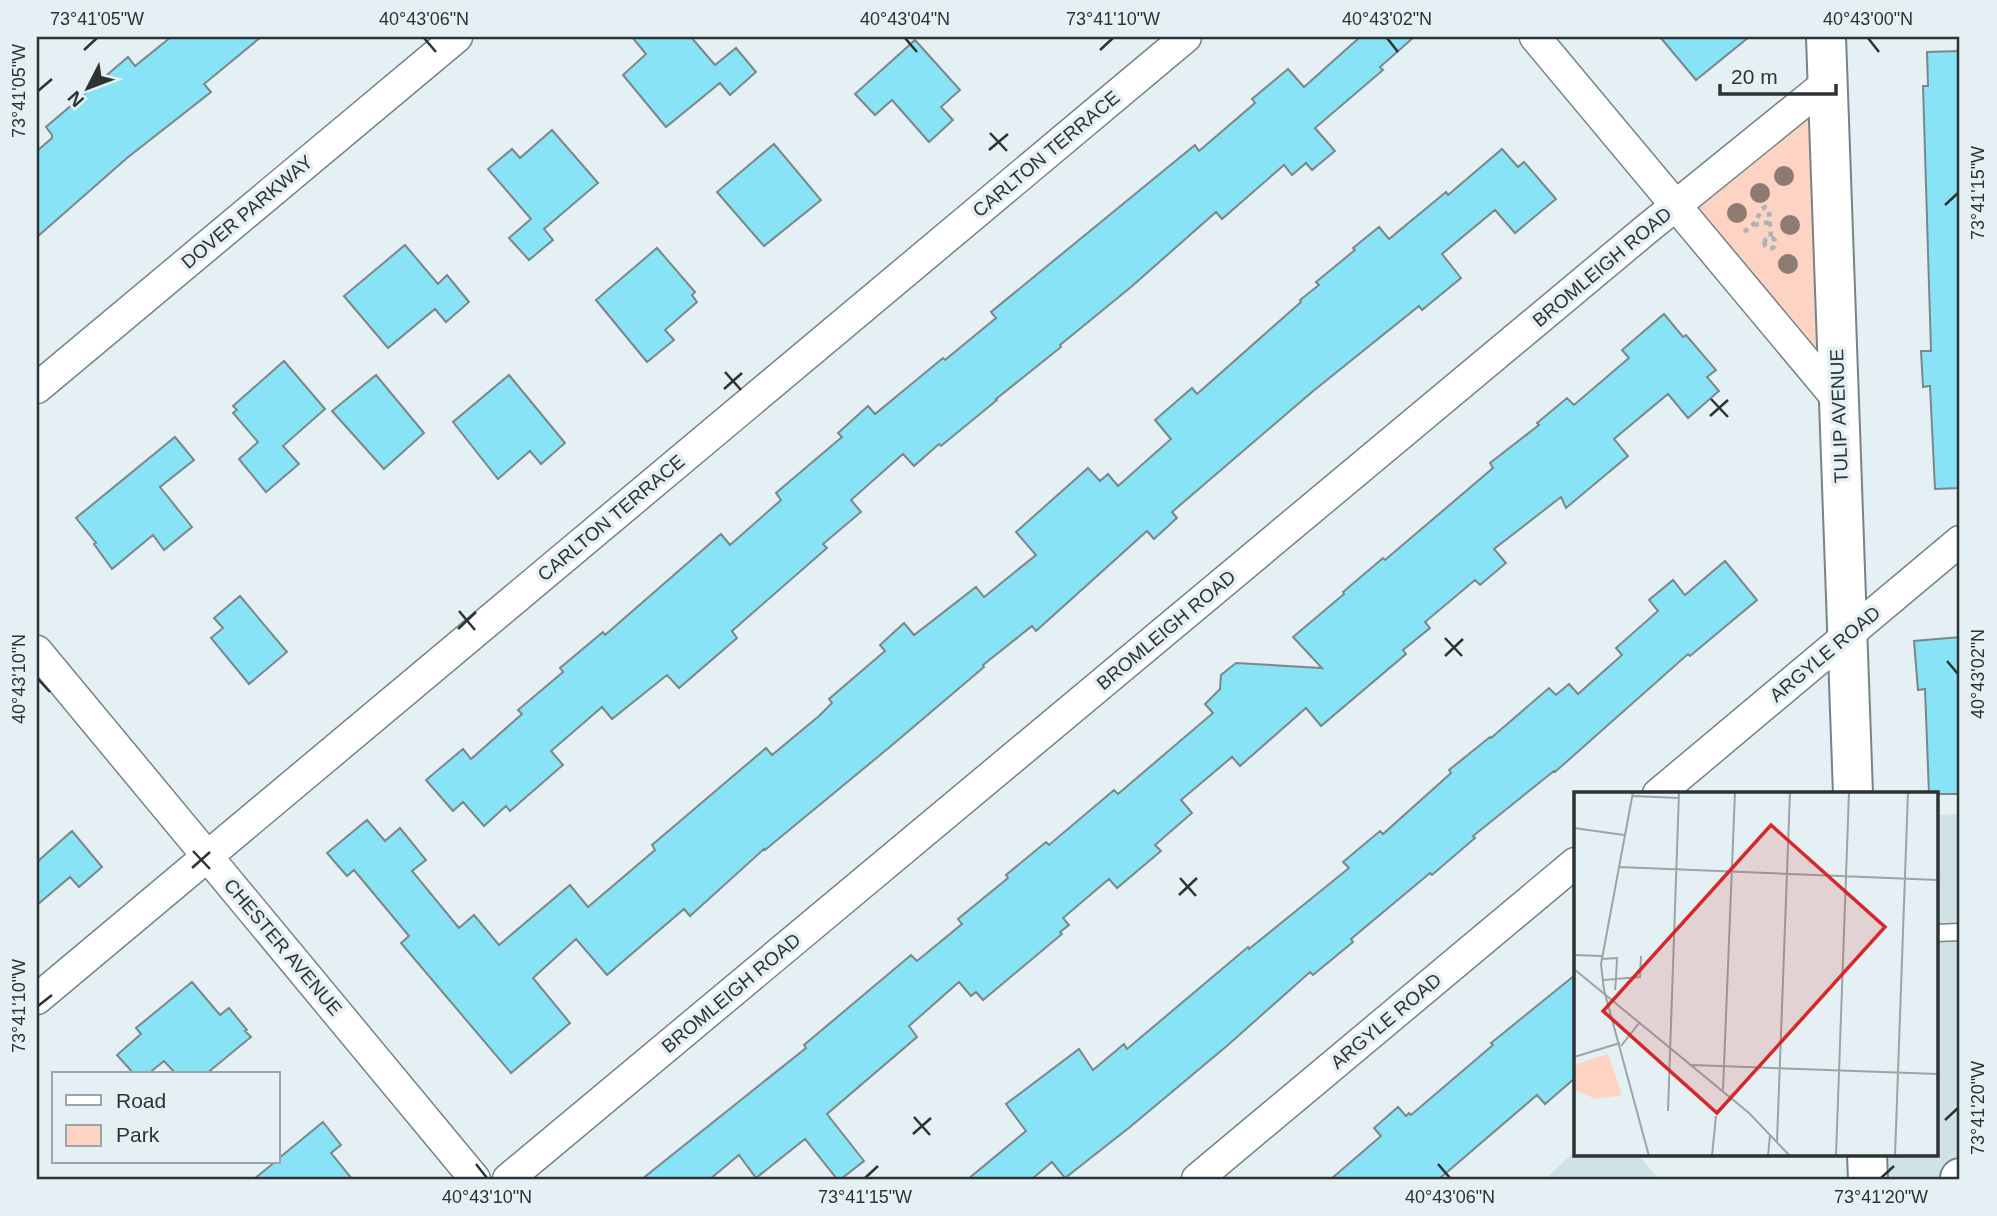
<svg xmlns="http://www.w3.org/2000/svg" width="1997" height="1216" viewBox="0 0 1997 1216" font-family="Arial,sans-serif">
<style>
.built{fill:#cfe3e7}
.green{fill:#fdd3c3}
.building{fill:#88e3f6;stroke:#7c8789;stroke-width:2}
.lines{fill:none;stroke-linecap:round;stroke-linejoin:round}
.service-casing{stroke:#788385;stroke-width:19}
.minor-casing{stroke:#788385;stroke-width:33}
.secondary-casing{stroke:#788385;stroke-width:42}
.path{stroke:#aab3b6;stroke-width:4.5;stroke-dasharray:5 5;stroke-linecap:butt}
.service{stroke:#fff;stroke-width:16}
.minor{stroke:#fff;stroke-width:30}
.secondary{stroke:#fff;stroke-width:38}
.tree{fill:#8e7c73}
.ticks{fill:none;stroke:#2d3233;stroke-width:2.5}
.labels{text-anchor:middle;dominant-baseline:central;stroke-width:7;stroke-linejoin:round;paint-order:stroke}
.street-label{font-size:19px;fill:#2d3233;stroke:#e4f0f3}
.inset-road{fill:none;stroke:#9ba4a6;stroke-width:2}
.view{fill:#d62828;fill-opacity:0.15;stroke:#d62828;stroke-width:3.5}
.inset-edge{fill:none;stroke:#2d3233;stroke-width:3.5}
.neatline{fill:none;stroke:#2d3233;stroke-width:2.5}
.ticks-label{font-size:18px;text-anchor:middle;fill:#2d3233}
</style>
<rect width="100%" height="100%" fill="#e4f0f3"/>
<path class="built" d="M 1960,814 L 1960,1179 L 1856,1179 L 1855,1155 L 1936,1155 L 1936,815 Z
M 1575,1151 L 1575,1155 L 1638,1155 L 1659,1179 L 1545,1179 Z"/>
<path class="green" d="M 1824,88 L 1835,393 L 1680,206 Z"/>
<path class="building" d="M 171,37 L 261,37 L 204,84 L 211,92 L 127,158 L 37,237 L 37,151 L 52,138 L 52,135 L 46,127 L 128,57 L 135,66 Z
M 632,37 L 691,37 L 715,65 L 736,48 L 756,72 L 730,95 L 720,83 L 666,127 L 623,75 L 646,54 Z
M 1360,37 L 1414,37 L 1380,67 L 1383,70 L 1315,128 L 1335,151 L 1312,170 L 1306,163 L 1292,175 L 1284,165 L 1222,219 L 1216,212 L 1131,287 L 1060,345 L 1061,347 L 996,399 L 997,400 L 941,446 L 939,444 L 914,466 L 903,454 L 851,500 L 861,512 L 823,544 L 827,548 L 732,631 L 737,638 L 679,688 L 667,675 L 612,719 L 602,707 L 551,751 L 563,765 L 510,811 L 506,806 L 484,826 L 463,802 L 453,811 L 426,780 L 463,749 L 471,759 L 522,714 L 518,710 L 563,672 L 560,668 L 603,632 L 605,635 L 721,534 L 730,545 L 781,500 L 776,493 L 842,437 L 838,433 L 868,406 L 875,414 L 943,358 L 945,360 L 996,318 L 991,312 L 1195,145 L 1199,151 L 1255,103 L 1252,99 L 1288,69 L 1304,87 Z
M 1660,37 L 1749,37 L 1696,80 Z
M 915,40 L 960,90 L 941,107 L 953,120 L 929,142 L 892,100 L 875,115 L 855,94 Z
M 1960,51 L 1960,488 L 1935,489 L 1930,386 L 1923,387 L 1921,351 L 1931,351 L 1923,86 L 1928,86 L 1927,52 Z
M 552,130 L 598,183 L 544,229 L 553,240 L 529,260 L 509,238 L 531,219 L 488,169 L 512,149 L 520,158 Z
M 774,144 L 821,200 L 764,246 L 717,192 Z
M 1502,149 L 1518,167 L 1524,162 L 1556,199 L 1515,233 L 1495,210 L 1442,254 L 1461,278 L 1422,310 L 1419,306 L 1312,392 L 1172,512 L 1177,518 L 1154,539 L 1147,531 L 1036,631 L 1032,626 L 983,665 L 984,667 L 891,746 L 765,850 L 764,849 L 690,916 L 684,909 L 607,975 L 576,939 L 533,978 L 570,1023 L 511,1073 L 401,943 L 409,936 L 354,870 L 347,876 L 327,853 L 367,820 L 385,841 L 400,828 L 426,860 L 412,871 L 459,928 L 474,915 L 499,945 L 570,885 L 588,907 L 655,850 L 652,845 L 766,748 L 772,755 L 819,716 L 832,703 L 829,699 L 885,651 L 880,645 L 904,623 L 914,635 L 976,587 L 984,597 L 1036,555 L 1016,532 L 1088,468 L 1100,481 L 1108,474 L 1118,486 L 1171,439 L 1155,420 L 1192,388 L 1197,394 L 1301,302 L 1300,300 L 1319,285 L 1316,282 L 1355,250 L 1353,248 L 1379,227 L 1389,239 L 1446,192 L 1448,195 Z
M 405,245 L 438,284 L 447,275 L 469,302 L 446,322 L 435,309 L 388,348 L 344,296 Z
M 657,248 L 695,292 L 692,295 L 697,302 L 665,330 L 674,340 L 647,362 L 596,300 Z
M 1664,314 L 1683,337 L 1686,335 L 1716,370 L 1707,377 L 1719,391 L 1688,418 L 1668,394 L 1614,439 L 1628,456 L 1566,508 L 1561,497 L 1494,549 L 1506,563 L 1480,585 L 1475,580 L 1425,622 L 1430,628 L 1403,650 L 1406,654 L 1321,726 L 1306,708 L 1240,766 L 1232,757 L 1181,800 L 1192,813 L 1155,845 L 1161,851 L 1117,888 L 1109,879 L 1063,918 L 1069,925 L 1060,932 L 1062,934 L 983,1000 L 976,992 L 971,996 L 959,982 L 909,1026 L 917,1037 L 827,1114 L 864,1161 L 841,1179 L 837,1179 L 805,1139 L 756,1178 L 739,1155 L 710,1179 L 642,1179 L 806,1048 L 804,1045 L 911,955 L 917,961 L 962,924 L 958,919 L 1008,878 L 1006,875 L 1046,842 L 1049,845 L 1114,790 L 1118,794 L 1213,713 L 1205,704 L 1220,689 L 1221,675 L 1236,663 L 1322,668 L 1293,637 L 1344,594 L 1343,592 L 1383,558 L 1385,560 L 1493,468 L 1490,463 L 1539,425 L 1537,423 L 1567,398 L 1574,405 L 1629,358 L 1622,350 Z
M 284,361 L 325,409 L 283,446 L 299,464 L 266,492 L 239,459 L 258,442 L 233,413 L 237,410 L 233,406 Z
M 376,375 L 424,433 L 384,469 L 332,411 Z
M 509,375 L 565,443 L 541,464 L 530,451 L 498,479 L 453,422 Z
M 175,437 L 194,460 L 160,487 L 192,527 L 164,550 L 153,535 L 112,569 L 94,544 L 96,543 L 76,518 Z
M 1725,561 L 1757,600 L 1690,656 L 1688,654 L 1555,772 L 1554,771 L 1473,836 L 1475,838 L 1432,875 L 1430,873 L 1351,939 L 1353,942 L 1313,975 L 1310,972 L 1228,1045 L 1130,1127 L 1065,1178 L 1052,1162 L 1032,1179 L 968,1179 L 1026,1131 L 1006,1104 L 1079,1049 L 1093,1070 L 1124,1044 L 1127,1049 L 1248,947 L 1249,949 L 1349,868 L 1343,862 L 1380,831 L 1383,834 L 1451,773 L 1449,770 L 1490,737 L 1491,738 L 1549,688 L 1556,695 L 1569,684 L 1578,694 L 1622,655 L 1616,648 L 1658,611 L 1649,600 L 1673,580 L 1685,595 Z
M 240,596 L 287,652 L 249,684 L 211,638 L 223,628 L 214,618 Z
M 1960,637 L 1960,794 L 1929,794 L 1925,689 L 1918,690 L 1914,641 Z
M 72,831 L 102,867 L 79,887 L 70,877 L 37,905 L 37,862 Z
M 1575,975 L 1575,1078 L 1545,1104 L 1537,1095 L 1439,1179 L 1331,1179 L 1381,1136 L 1374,1128 L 1398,1107 L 1406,1116 L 1409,1113 L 1411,1115 L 1493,1045 L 1491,1043 Z
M 192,982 L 220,1015 L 229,1008 L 247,1030 L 245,1031 L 251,1037 L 206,1074 L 176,1074 L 164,1061 L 148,1074 L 134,1074 L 117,1055 L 141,1034 L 136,1028 Z
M 323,1122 L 341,1145 L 331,1153 L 352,1179 L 254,1179 L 275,1162 L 278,1162 L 278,1159 Z"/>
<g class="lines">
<defs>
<path id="service" d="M 1936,933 L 1960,932"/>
<path id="minor" d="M 1535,37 L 1839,401
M 37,388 L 457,37
M 37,651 L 475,1179
M 1658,794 L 1960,541
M 37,999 L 1186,37
M 508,1179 L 1648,228 L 1827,83
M 1197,1179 L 1575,863"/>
<path id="secondary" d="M 1826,37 L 1853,794
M 1867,1155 L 1868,1179
M 1960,1179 L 1960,1178"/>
</defs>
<use href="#service" class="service-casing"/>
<use href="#minor" class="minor-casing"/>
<use href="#secondary" class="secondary-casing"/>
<path class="path" d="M 1754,225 L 1770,222
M 1744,232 L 1756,222 L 1761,210 L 1765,207 L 1769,211 L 1771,237
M1764.5 243a5.5 5.5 0 1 1 11 0a5.5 5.5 0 1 1-11 0Z"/>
<use href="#service" class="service"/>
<use href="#minor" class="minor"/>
<use href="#secondary" class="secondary"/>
</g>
<g class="tree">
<circle cx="1784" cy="176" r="10"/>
<circle cx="1760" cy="193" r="10"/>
<circle cx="1737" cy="213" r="10"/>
<circle cx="1790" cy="225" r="10"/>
<circle cx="1788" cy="264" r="10"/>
</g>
<path class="ticks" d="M 424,38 L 436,52M 905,38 L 917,52M 1387,38 L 1398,52M 1868,38 L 1879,52M 84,50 L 97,38M 1100,50 L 1113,38M 38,91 L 52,79M 990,133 L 1007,151M 989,150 L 1008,134M 1945,205 L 1958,193M 725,372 L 741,390M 724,389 L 742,373M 1711,399 L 1728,417M 1710,416 L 1728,400M 459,611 L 475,630M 458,629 L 476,612M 1445,638 L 1462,656M 1445,656 L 1463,639M 1947,661 L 1958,674M 38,679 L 50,692M 193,851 L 210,869M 192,868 L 210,852M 1180,878 L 1196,896M 1179,895 L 1197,878M 38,1006 L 52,995M 914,1117 L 930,1135M 1945,1120 L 1958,1108M 913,1134 L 931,1118M 476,1164 L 487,1178M 1438,1164 L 1450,1178M 865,1178 L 878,1166M 1881,1178 L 1894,1166"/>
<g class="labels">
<g class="street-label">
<text transform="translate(1046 154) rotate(-40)">CARLTON TERRACE</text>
<text transform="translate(247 212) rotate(-40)">DOVER PARKWAY</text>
<text transform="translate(1602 267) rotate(-40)">BROMLEIGH ROAD</text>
<text transform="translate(1839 416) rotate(-92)">TULIP AVENUE</text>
<text transform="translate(611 518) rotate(-40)">CARLTON TERRACE</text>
<text transform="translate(1166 630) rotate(-40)">BROMLEIGH ROAD</text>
<text transform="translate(1825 654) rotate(-40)">ARGYLE ROAD</text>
<text transform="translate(283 947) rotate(50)">CHESTER AVENUE</text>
<text transform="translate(731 993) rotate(-40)">BROMLEIGH ROAD</text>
<text transform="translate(1386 1021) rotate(-40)">ARGYLE ROAD</text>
</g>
</g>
<g transform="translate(1574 792)">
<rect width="364" height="364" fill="#e4f0f3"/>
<path d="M 34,262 L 48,303 L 22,307 L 0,298 L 0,273 Z" fill="#fdd3c3"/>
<path class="inset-road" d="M 59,0 L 27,172 L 30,198 L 75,364M 58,4 L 105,6M 0,36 L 50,43M 45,75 L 364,88M 0,163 L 28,164M 27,167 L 43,166 L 42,187 L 66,185 L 67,164M 0,177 L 175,321 L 216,364M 29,188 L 42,187 L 41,198M 47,254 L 66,230M 0,265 L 46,251M 118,273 L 364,282M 149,298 L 161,0M 94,319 L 105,0M 203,349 L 216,0M 138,364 L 142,324M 194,364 L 196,343M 262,364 L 275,0M 321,364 L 334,0"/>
<path class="view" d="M 197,33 L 311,135 L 143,321 L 29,219 Z"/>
<rect width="364" height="364" class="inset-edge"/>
</g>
<rect width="1997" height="1216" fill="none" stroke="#e4f0f3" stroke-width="77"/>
<rect x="52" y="1072" width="228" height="91" fill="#e4f0f3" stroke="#9ba4a6" stroke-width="2"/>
<rect x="66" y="1095" width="35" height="10" fill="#ffffff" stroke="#9ba4a6" stroke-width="2"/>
<text x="116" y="1108" font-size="21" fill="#2d3233">Road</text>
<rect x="66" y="1125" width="35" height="21" fill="#fdd3c3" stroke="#9ba4a6" stroke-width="2"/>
<text x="116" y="1142" font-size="21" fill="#2d3233">Park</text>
<g transform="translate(88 88) rotate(228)" stroke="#e4f0f3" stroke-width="5" paint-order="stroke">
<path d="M0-5L12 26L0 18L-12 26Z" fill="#2d3233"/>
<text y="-10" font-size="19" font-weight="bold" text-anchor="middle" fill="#2d3233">N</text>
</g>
<path d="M1720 84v10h116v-10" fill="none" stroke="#2d3233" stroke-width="3.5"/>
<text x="1731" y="84" font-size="21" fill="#2d3233" stroke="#e4f0f3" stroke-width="5" paint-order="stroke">20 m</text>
<rect x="38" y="38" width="1920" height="1140" class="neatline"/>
<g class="ticks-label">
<text x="97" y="25">73°41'05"W</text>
<text x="424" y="25">40°43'06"N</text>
<text x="905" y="25">40°43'04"N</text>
<text x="1113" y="25">73°41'10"W</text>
<text x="1387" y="25">40°43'02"N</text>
<text x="1868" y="25">40°43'00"N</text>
<text transform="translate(19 91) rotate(-90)" y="6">73°41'05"W</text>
<text transform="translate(1978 193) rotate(-90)" y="6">73°41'15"W</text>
<text transform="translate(1978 674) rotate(-90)" y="6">40°43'02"N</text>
<text transform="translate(19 679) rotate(-90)" y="6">40°43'10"N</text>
<text transform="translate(19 1006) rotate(-90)" y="6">73°41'10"W</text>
<text transform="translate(1978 1108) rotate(-90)" y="6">73°41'20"W</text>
<text x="487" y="1203">40°43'10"N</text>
<text x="865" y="1203">73°41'15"W</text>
<text x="1450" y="1203">40°43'06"N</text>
<text x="1881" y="1203">73°41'20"W</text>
</g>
</svg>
